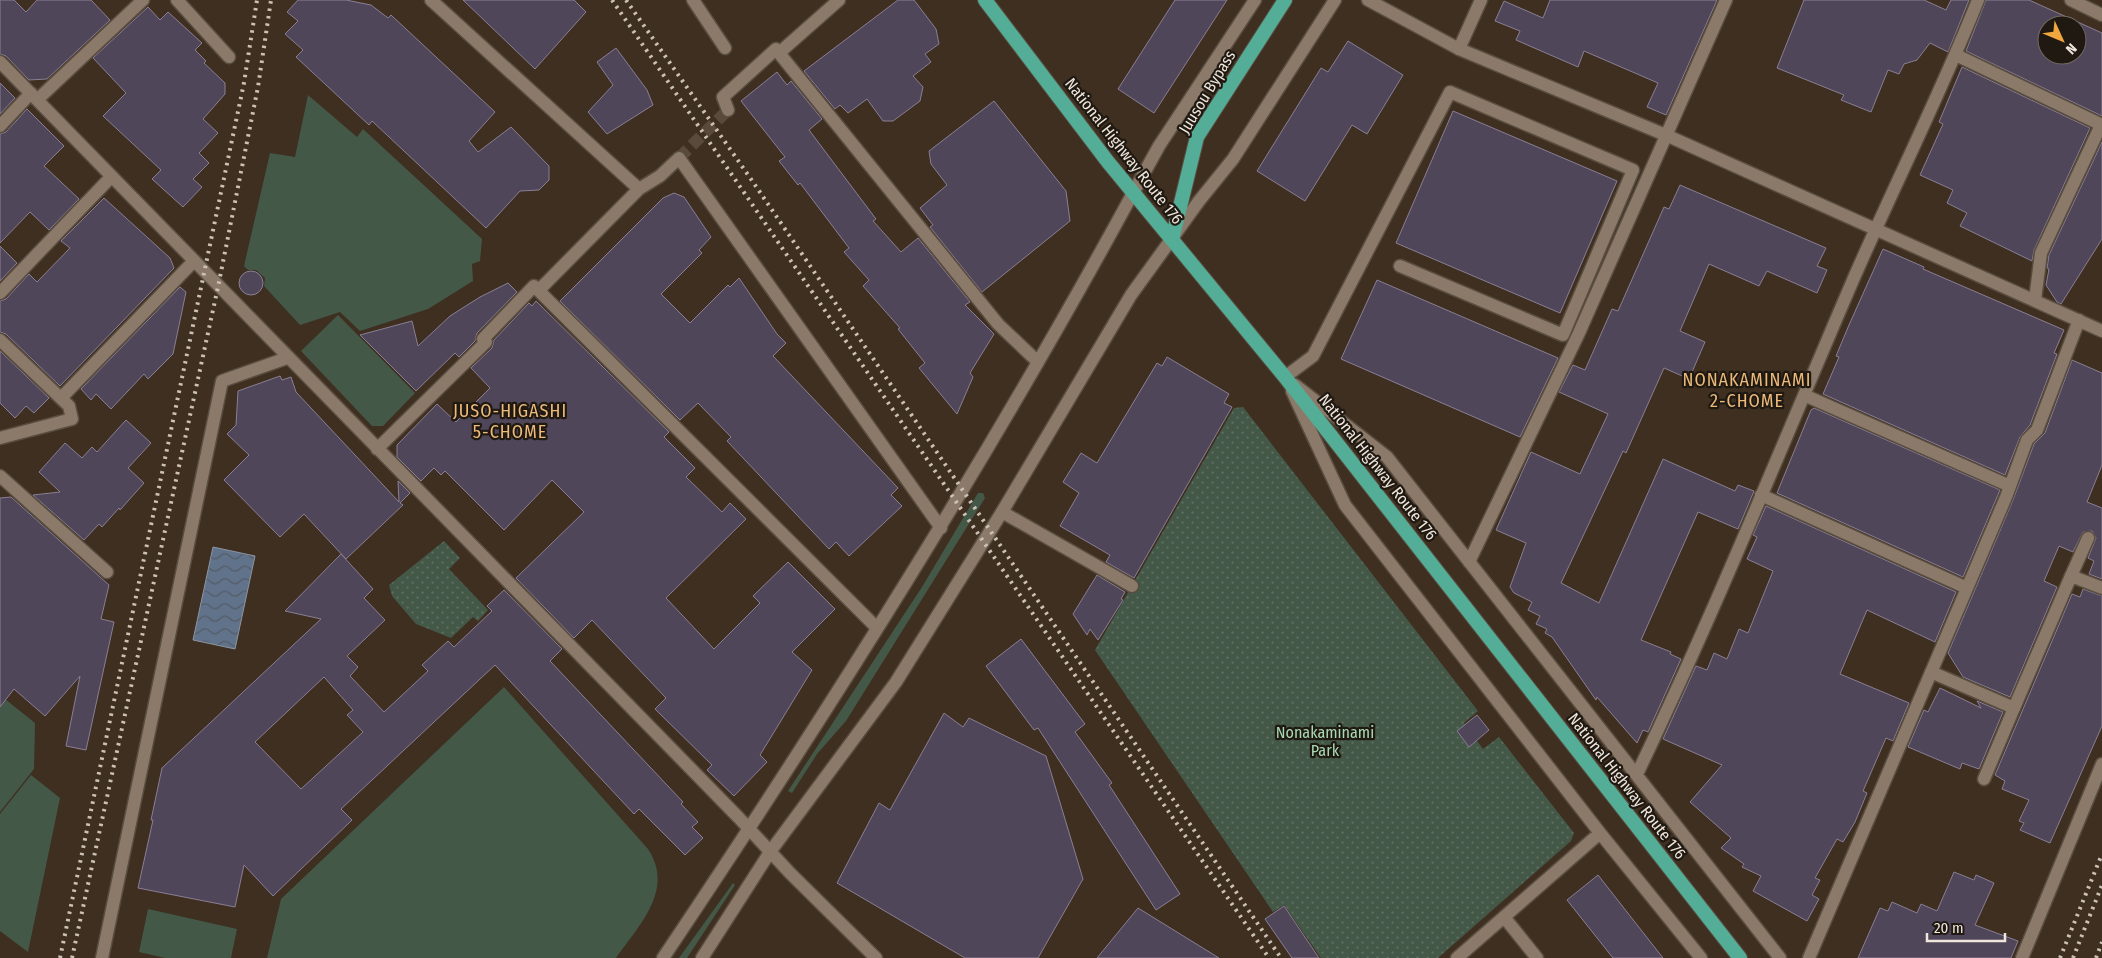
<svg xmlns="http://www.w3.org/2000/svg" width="2102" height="958" viewBox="0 0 2102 958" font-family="'Fira Sans Condensed',sans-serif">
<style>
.grass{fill:#445848}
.park{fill:url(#park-dots)}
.water{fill:url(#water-waves);stroke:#8c95a3}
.building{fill:#504659;stroke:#8a7f94;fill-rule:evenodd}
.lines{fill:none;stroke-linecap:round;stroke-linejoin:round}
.pedestrian-tunnel{stroke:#594a3c;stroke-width:12;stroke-dasharray:12 6;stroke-linecap:butt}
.service-casing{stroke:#594d40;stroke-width:15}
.pedestrian-casing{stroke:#594d40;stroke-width:15}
.minor-casing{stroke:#594d40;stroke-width:15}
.tertiary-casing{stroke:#594d40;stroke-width:15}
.trunk-casing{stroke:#594d40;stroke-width:16}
.service{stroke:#8b7a69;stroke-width:12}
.pedestrian{stroke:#8b7a69;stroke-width:12}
.minor{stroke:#8b7a69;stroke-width:12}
.tertiary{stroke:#8b7a69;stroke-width:12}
.trunk{stroke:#54ad96;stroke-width:14}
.rail{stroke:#cbc1b6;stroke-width:4;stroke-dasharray:2.5 5;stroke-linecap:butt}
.labels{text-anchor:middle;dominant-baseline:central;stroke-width:4.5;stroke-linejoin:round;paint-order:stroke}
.street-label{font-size:16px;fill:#efe6dc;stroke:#1f1912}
.park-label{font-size:16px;fill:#a7d9b2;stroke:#1f1912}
.neighbourhood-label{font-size:18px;letter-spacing:1px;fill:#edba7a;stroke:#1f1912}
</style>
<defs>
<pattern id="park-dots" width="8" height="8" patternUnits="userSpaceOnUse" patternTransform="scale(1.25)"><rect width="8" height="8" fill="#445848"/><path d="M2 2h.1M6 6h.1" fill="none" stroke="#5f7062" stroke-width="1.8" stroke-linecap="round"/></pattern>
<pattern id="water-waves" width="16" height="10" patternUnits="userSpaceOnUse" patternTransform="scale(1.25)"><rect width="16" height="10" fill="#61728b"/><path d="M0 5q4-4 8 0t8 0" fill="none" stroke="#545c66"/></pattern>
</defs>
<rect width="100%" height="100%" fill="#3e2f20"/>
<path class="grass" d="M 308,95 L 357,137 L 363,129 L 482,239 L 480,261 L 472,264 L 473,281 L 428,309 L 360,331 L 340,312 L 300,325 L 264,286 L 265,278 L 256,270 L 248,270 L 244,266 L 270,153 L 295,157 Z
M 338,315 L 415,393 L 383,426 L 372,426 L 301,351 Z
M 978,493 L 983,493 L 985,498 L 846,721 L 817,754 L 792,793 L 788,791 L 922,587 Z
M 504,687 L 648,849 C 675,890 639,925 616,958 L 267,958 L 281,899 Z
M 0,695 L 35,723 L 34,769 L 0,812 Z
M 31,775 L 60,798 L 28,952 L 0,931 L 0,814 Z
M 733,883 L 735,885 L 687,958 L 679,958 Z
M 148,909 L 237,929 L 231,958 L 165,958 L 139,952 Z"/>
<path class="park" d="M 1243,407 L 1478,711 L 1464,723 L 1483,749 L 1499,737 L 1574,833 L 1571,841 L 1438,958 L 1321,958 L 1284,905 L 1273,912 L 1095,650 L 1234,408 Z
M 444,541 L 460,558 L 449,569 L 488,610 L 478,621 L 473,617 L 451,638 L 416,624 L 392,596 L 389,585 Z"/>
<path class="water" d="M 213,547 L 255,556 L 235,649 L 193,640 Z"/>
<path class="building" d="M 0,0 L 14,0 L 26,12 L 37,0 L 91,0 L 110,20 L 47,79 L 29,80 L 6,56 L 0,54 Z
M 298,0 L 346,0 L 371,5 L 388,18 L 391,15 L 495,112 L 469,141 L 478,152 L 511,127 L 549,166 L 549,180 L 539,190 L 520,191 L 486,228 L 372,121 L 369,125 L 296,57 L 303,50 L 285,34 L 298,21 L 287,12 Z
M 463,0 L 574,0 L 586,12 L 535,69 Z
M 898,0 L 914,0 L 936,29 L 939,44 L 925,54 L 931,62 L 913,76 L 923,87 L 920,101 L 893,121 L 883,121 L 867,99 L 848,113 L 840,105 L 835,109 L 804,71 Z
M 1175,0 L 1227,0 L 1154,113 L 1118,89 Z
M 1550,0 L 1717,0 L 1666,115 L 1647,107 L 1658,83 L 1584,51 L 1578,67 L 1516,40 L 1520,31 L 1495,21 L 1504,1 L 1543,18 Z
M 1804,0 L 1924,0 L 1946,10 L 1951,0 L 1969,0 L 1948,52 L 1930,43 L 1917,60 L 1904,64 L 1899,74 L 1888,70 L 1871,112 L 1841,100 L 1844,95 L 1777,68 Z
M 1986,0 L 2029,0 L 2102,33 L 2102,116 L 1966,51 ZM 2047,25 L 2077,25 L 2077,55 L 2047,55 Z
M 148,7 L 160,20 L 168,12 L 202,43 L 195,50 L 206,61 L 204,63 L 225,83 L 225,94 L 203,119 L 218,133 L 199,153 L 209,163 L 193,179 L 202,187 L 183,207 L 152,179 L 161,170 L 103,116 L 126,93 L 93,58 Z
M 1348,41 L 1403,75 L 1367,134 L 1352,125 L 1305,201 L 1257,171 L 1321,68 L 1328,72 Z
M 616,48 L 647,90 L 653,105 L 607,134 L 588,112 L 613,85 L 597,62 Z
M 1962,67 L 2090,128 L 2034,250 L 2032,261 L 1960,226 L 1967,213 L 1947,203 L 1953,190 L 1920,175 L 1943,124 L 1939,122 Z
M 777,72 L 787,85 L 791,81 L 822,119 L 809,130 L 876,219 L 873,221 L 901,252 L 918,238 L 970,302 L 965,305 L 994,334 L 970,373 L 973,377 L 957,414 L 919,368 L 925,363 L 898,329 L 900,328 L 863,286 L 869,280 L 844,252 L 849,248 L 800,183 L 798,185 L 779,161 L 785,157 L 741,101 Z
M 0,83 L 15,98 L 0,114 Z
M 994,101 L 1066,191 L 1070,221 L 982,292 L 930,227 L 933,225 L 920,208 L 947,185 L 931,164 L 929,151 Z
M 27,109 L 64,146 L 44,166 L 79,199 L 49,230 L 30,212 L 0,243 L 0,134 L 6,132 Z
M 1453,111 L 1617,181 L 1560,313 L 1396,243 Z
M 2102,142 L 2102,239 L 2061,304 L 2057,302 L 2046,285 L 2049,269 L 2047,268 L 2049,255 Z
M 1680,185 L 1826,248 L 1817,266 L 1827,270 L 1817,293 L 1767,271 L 1759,286 L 1709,264 L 1680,331 L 1705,342 L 1689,379 L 1664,368 L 1626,453 L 1623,451 L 1561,583 L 1599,603 L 1663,459 L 1735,491 L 1738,485 L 1754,491 L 1738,529 L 1698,512 L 1641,640 L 1671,652 L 1670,654 L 1681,659 L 1648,732 L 1643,730 L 1637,743 L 1597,697 L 1596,700 L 1552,637 L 1545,633 L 1547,629 L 1536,624 L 1540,616 L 1528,610 L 1532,602 L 1514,593 L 1510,587 L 1526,543 L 1496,530 L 1531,452 L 1580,474 L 1608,414 L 1559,392 L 1573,365 L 1585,370 L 1612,309 L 1618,311 L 1664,207 L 1669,209 Z
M 674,193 L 684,197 L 711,237 L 699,250 L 702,253 L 661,294 L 690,323 L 728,285 L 730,287 L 739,278 L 777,334 L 786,343 L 773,356 L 898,488 L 891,495 L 902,506 L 849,556 L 836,542 L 829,549 L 727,441 L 731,437 L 698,403 L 680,420 L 560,301 L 663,198 Z
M 104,198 L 170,258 L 174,268 L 60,386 L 6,334 L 0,332 L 0,301 L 6,299 L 29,274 L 37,282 L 70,248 L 61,241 Z
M 0,246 L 17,263 L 0,281 Z
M 1883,249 L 1924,267 L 1923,269 L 2064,330 L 2054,353 L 2057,354 L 2030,425 L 2020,437 L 2005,475 L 1823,394 L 1839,357 L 1836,356 L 1849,325 Z
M239 283a12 12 0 1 1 24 0a12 12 0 1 1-24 0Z
M 1377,280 L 1558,358 L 1520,437 L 1341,359 Z
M 508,283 L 517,292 L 477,333 L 475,341 L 459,357 L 455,353 L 416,391 L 360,335 L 412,321 L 418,346 L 450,316 L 480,297 Z
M 180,287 L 186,292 L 173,354 L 148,379 L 144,374 L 111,409 L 96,394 L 91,400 L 81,389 Z
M 536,301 L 669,432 L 664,437 L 695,468 L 686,477 L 722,512 L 730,503 L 746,519 L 666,598 L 714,649 L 760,603 L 753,596 L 788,562 L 835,609 L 792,652 L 812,670 L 760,755 L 767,762 L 734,796 L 707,770 L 712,765 L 655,709 L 666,698 L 592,620 L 574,638 L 516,578 L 584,512 L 552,480 L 504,530 L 445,471 L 441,475 L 434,468 L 421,481 L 397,457 L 397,445 L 437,404 L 456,422 L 490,388 L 471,368 L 492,348 L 494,340 L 529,303 L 532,306 Z
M 0,351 L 49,398 L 34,413 L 26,406 L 15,418 L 0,403 Z
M 1167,357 L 1229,394 L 1224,403 L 1232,407 L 1134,578 L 1106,562 L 1110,555 L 1060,526 L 1079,493 L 1063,482 L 1081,453 L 1097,463 L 1157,363 L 1162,366 Z
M 2072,360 L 2102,373 L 2102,465 L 2087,502 L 2102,508 L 2102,579 L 2089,574 L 2094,561 L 2088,558 L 2096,538 L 2092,531 L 2083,532 L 2073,552 L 2059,546 L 2044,581 L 2057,587 L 2010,697 L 1963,677 L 1948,653 L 2013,500 L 2034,444 L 2045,433 Z
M 280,376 L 282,380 L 291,377 L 296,392 L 399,502 L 398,481 L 410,493 L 400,503 L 403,505 L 346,559 L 304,514 L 280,537 L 224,480 L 249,455 L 227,434 L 236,425 L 238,391 Z
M 1814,408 L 2000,490 L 1963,577 L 1777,493 L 1811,410 Z
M 126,420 L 151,443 L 128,468 L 144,483 L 120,510 L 119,508 L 102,527 L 99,524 L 84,540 L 33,495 L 60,492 L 39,472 L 65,443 L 82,458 L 92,447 L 97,452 Z
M 11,497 L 109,585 L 101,619 L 114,622 L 86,750 L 66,746 L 80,676 L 45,716 L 14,689 L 0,707 L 0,498 Z
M 1766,506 L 1956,592 L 1935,642 L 1867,610 L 1840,674 L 1909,703 L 1893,741 L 1886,738 L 1863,791 L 1867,793 L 1855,822 L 1843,842 L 1837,839 L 1815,878 L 1820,880 L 1812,895 L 1819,899 L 1807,921 L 1753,891 L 1761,876 L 1742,867 L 1744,864 L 1721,848 L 1731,838 L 1690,802 L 1722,765 L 1663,739 L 1696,666 L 1707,670 L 1714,653 L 1727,659 L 1739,629 L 1748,633 L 1773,571 L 1747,559 L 1757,537 L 1753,535 Z
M 341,554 L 373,589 L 364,598 L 385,620 L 347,656 L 358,667 L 350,676 L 384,712 L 428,671 L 422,665 L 448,641 L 454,647 L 492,611 L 487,606 L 504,590 L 562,649 L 550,661 L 683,802 L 681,804 L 698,822 L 692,827 L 703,838 L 685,855 L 639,809 L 634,814 L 495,665 L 341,809 L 352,820 L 273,896 L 244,865 L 235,907 L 138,888 L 153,820 L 151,820 L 162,768 L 321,619 L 285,611 ZM 324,677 L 353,710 L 347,715 L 363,732 L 301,789 L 255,742 Z
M 1097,575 L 1125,592 L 1121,599 L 1123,600 L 1098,640 L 1090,629 L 1087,635 L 1073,614 Z
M 2083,589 L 2102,596 L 2102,726 L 2050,843 L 2020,830 L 2024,823 L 2019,821 L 2029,800 L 2002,789 L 2005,781 L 1995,775 L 2072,594 L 2080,597 Z
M 1021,639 L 1085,724 L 1075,732 L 1112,783 L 1109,785 L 1180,894 L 1156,910 L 1038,728 L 1034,730 L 986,666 Z
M 1940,688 L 1981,708 L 1977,701 L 2003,712 L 1979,769 L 1962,763 L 1960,769 L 1908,747 L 1924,710 L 1928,712 Z
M 944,713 L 963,727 L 969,718 L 1046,756 L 1083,879 L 1038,958 L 965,958 L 837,883 L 879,803 L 890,810 Z
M 1477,715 L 1489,730 L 1469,747 L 1457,731 Z
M 1954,872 L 1974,880 L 1976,875 L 1994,883 L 1975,925 L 2018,941 L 2011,958 L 1858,958 L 1880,908 L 1888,911 L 1892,902 L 1917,913 L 1921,904 L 1937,911 Z
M 1598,875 L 1663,958 L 1613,958 L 1567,900 Z
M 1284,906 L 1319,958 L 1292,958 L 1265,919 Z
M 1138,908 L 1219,958 L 1097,958 Z"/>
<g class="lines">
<path class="pedestrian-tunnel" d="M 679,158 L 728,110"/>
<defs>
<path id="service" d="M 693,0 L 725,48
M 1285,377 L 1313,356 L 1450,92 L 1633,170 L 1563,335 L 1400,266
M 1002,512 L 1132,586
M 2071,576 L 2088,538
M 1984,779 L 2014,708"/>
<path id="pedestrian" d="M 728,110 L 723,97 L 776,49 L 779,53"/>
<path id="minor" d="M 177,0 L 229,57
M 431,0 L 639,189
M 839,0 L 779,53 L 998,324 L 1038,362
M 1368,0 L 1459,49 L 1668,136 L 2102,331
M 2071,0 L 2102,15
M 1956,55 L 2102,125
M 0,62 L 739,818 L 790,873 L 876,958
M 37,100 L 143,0
M 0,126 L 31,93
M 1133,193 L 1159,146 L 1255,0
M 539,290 L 639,189 L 660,176 L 679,158 L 941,528
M 0,293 L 111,177
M 2035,300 L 2041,253 L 2101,125
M 0,340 L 69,406 L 72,419 L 0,438
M 1295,385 L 1387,457 L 1780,958
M 1292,391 L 1345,505 L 1600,833 L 1701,958
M 1804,395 L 2010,486
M 61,398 L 193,262
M 377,449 L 486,342 L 483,339 L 534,286 L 877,628
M 0,476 L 107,572
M 1761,495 L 1967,588
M 1469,562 L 1579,333 L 1726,0
M 1931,672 L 2014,708 L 2071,576 L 2102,588
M 1637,774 C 1715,612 1782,445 1853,280 C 1894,186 1940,95 1978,0
M 1504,917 L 1537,958
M 102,958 L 222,381 L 287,358
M 1457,958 L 1600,833
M 1809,958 L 2006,497 L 2027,440 L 2037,430 L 2079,320
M 2022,958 L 2102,764"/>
<path id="tertiary" d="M 1459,49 L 1481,0
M 663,958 C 830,709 990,456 1133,193
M 702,958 L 770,852 L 896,682 L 1002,512 L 1131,295 L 1199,201 L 1233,159 L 1335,0"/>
<path id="trunk" d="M 985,0 L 1108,162 L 1285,377 L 1740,958
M 1172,240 L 1197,137 L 1285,0"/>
</defs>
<use href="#service" class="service-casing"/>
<use href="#pedestrian" class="pedestrian-casing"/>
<use href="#minor" class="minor-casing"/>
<use href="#tertiary" class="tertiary-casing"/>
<use href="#trunk" class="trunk-casing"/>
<use href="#service" class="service"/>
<use href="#pedestrian" class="pedestrian"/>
<use href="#minor" class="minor"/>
<use href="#tertiary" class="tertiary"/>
<use href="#trunk" class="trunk"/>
<path class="rail" d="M 612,0 L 1269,958
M 626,0 L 753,182 L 1281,958
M 60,958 L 244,83 L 257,0
M 72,958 L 218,287 L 258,87 L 271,0
M 2060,958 L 2102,854
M 2073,958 L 2102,885
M 2096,958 L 2102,942"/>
</g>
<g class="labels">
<g class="street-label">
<text transform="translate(1207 92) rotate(-59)">Juusou Bypass</text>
<text transform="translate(1124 151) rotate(52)">National Highway Route 176</text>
<text transform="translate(1378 467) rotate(52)">National Highway Route 176</text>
<text transform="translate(1627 786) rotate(52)">National Highway Route 176</text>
</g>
<g class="park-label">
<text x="1325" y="732">Nonakaminami<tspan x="1325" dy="18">Park</tspan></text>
</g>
<g class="neighbourhood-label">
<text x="1747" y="380">NONAKAMINAMI<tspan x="1747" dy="21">2-CHOME</tspan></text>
<text x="510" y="411">JUSO-HIGASHI<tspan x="510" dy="21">5-CHOME</tspan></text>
</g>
</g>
<g transform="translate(2062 40) rotate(134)"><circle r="24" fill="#1f1912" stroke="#726b63"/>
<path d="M0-4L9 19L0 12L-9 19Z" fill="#efa73e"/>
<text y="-8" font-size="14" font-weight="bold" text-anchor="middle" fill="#efe6dc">N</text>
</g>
<path d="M1927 933v8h78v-8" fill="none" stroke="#efe6dc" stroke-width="2.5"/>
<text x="1934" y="933" font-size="15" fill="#efe6dc" stroke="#1f1912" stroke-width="4" paint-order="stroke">20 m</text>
</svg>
